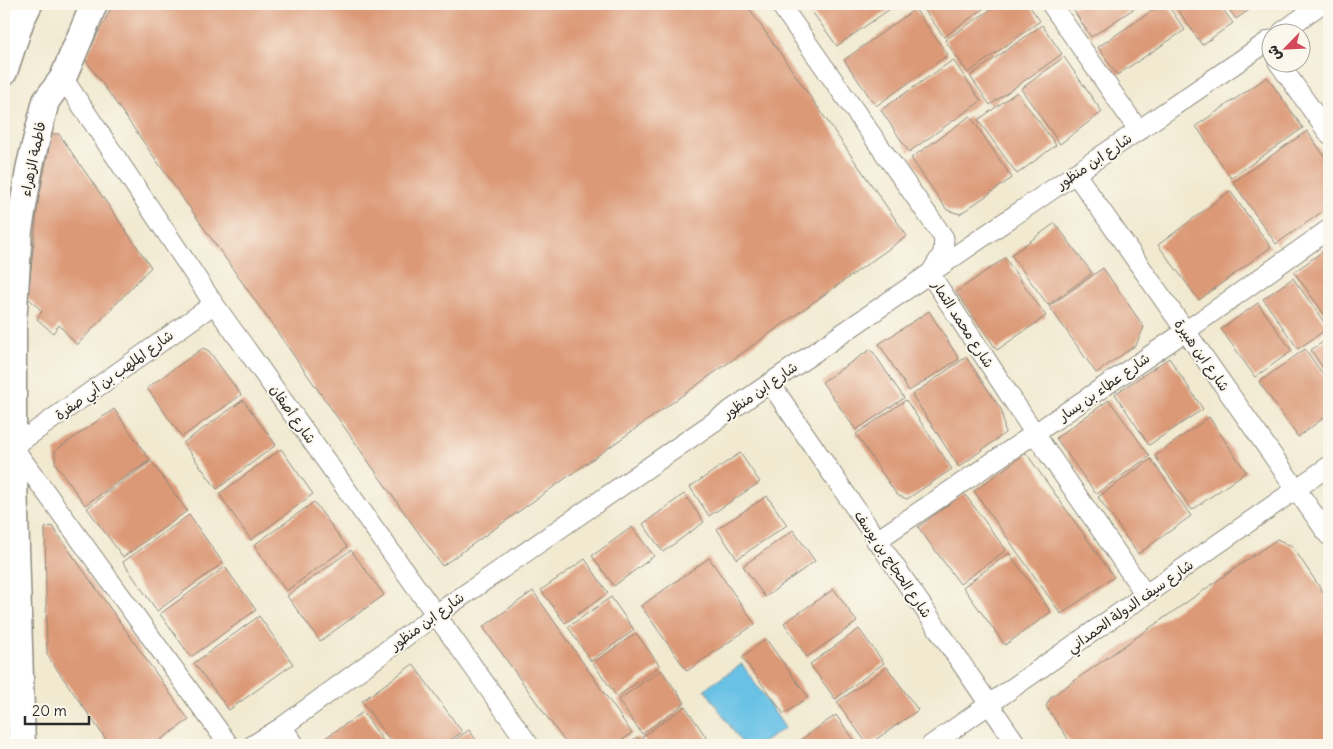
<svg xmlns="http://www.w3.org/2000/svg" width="1333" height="749" viewBox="0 0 1333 749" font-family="Delius,'Playpen Sans Arabic',sans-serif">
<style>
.water{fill:#69c2e6;stroke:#4a7688}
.building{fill:#db9977}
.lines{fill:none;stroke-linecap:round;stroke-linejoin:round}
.street-casing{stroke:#8e8a7e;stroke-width:21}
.secondary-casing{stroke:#8e8a7e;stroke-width:29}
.street{stroke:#fff;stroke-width:19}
.secondary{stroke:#fff;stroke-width:26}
.labels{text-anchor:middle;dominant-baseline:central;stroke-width:4;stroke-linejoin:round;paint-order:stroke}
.street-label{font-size:14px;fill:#2b2b2b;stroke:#fbf7ec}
</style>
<rect width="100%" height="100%" fill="#fbf7ec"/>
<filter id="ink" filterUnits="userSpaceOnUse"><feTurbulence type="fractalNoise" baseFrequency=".02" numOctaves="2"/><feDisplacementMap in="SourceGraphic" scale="10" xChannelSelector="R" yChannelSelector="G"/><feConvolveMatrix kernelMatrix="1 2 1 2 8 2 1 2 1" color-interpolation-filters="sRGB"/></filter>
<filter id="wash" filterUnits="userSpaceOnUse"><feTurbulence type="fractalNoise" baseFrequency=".0096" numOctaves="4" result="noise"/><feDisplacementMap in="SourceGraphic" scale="20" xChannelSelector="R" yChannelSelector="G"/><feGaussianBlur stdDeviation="1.12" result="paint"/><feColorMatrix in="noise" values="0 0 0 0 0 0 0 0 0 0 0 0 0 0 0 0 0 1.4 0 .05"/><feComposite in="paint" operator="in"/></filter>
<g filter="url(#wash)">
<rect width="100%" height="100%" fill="#f1ead1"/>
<path class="water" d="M 742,664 L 785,728 L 759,745 L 743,745 L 705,689 Z"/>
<g id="blocks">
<path class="building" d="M 113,4 L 746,4 L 907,236 L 442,566 L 85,59 Z
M 810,4 L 897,4 L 837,46 L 807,5 Z
M 920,4 L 990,4 L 944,37 Z
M 999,4 L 1028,4 L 1040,21 L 968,73 L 945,40 Z
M 1079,4 L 1141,4 L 1091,37 L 1072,8 Z
M 1162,4 L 1167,4 L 1185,30 L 1117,75 L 1098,47 Z
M 1174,4 L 1219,4 L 1233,23 L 1202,45 Z
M 1225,4 L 1258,4 L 1236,19 Z
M 915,9 L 948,55 L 876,106 L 844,60 Z
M 1042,25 L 1062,54 L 990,105 L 970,76 Z
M 1064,57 L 1102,112 L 1060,144 L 1021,89 Z
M 953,60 L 981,101 L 909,152 L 881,110 Z
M 1267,77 L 1303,128 L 1231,178 L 1196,126 Z
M 1017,92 L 1056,145 L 1017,174 L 978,120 Z
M 970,116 L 1012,178 L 960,214 L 947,210 L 911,158 Z
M 1307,131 L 1329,163 L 1329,207 L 1276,244 L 1233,182 Z
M 52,134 L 59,134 L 151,267 L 77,345 L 59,325 L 53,333 L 37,319 L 42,311 L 28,298 L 38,202 Z
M 1230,191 L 1271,247 L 1199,300 L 1158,245 Z
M 1055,223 L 1092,273 L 1048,305 L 1011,255 Z
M 1329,247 L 1329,321 L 1294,272 Z
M 1005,258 L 1046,316 L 997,350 L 956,292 Z
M 1103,268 L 1144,327 L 1136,345 L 1096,373 L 1049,306 Z
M 1293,278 L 1328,328 L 1298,349 L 1263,299 Z
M 1258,303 L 1292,351 L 1255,377 L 1221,329 Z
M 929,311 L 959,359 L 909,391 L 879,344 Z
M 1329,338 L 1329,377 L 1311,350 Z
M 203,348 L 209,351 L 241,395 L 182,437 L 147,388 Z
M 871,349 L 904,398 L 856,430 L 822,382 Z
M 1305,349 L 1329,383 L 1329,414 L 1298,437 L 1259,382 Z
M 966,357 L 1002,411 L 1005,433 L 959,467 L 912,395 Z
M 1169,358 L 1203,409 L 1149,445 L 1115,394 Z
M 243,400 L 276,445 L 217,489 L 183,443 Z
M 906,400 L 952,469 L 907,499 L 897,495 L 856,434 Z
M 1109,400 L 1150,456 L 1096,494 L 1056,438 Z
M 114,409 L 150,460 L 85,505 L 55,463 L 55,451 Z
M 1209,417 L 1246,472 L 1192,510 L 1155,456 Z
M 281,449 L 313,494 L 251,540 L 219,494 Z
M 740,453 L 760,482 L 709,516 L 690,487 Z
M 1026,453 L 1114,577 L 1061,614 L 974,491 Z
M 1151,459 L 1191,516 L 1138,554 L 1098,497 Z
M 151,461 L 187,511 L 123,557 L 87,508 Z
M 964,493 L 1006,550 L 960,584 L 918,527 Z
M 684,494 L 704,522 L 663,552 L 643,524 Z
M 767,496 L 787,525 L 737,559 L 717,529 Z
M 314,502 L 347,547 L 286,591 L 254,545 Z
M 189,515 L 223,563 L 157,611 L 123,562 Z
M 52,526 L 189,720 L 153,745 L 110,745 L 47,655 L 45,528 Z
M 632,527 L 654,556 L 614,586 L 592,556 Z
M 793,530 L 815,561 L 765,597 L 743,566 Z
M 1277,539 L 1292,546 L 1329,601 L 1329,745 L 1072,745 L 1046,706 L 1051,697 Z
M 351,550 L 384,595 L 320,641 L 287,596 Z
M 1009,553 L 1051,612 L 1005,645 L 963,587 Z
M 709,558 L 755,624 L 687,671 L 641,606 Z
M 585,559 L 608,593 L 565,623 L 541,590 Z
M 225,567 L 256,610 L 191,657 L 160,614 Z
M 834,589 L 857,622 L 807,657 L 784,623 Z
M 533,591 L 632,733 L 615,745 L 567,745 L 483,627 Z
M 611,597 L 634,630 L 591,661 L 568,627 Z
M 259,616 L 293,664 L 229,710 L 194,663 Z
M 859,629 L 884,663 L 835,699 L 810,664 Z
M 636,633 L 660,666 L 617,697 L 593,663 Z
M 766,639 L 808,697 L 784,714 L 742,657 Z
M 413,664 L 462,732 L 443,745 L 393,745 L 362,701 Z
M 887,667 L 918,710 L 868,745 L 837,702 Z
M 661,670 L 685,703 L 642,734 L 618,700 Z
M 685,706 L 708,740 L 701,745 L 648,745 L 642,737 Z
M 363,712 L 384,742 L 380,745 L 320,745 L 318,743 Z
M 836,715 L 858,745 L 793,745 Z
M 469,730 L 480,745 L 447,745 Z
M 637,737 L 643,745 L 625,745 Z"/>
</g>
</g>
<g filter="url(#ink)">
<use href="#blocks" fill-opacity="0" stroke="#8e8a7e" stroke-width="1"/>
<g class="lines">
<defs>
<path id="street" d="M 8,4 L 21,20
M 780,4 L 944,238 L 943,253 L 930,274 L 1035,434 L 1145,594
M 1051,4 L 1139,131
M 1282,32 L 1321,4
M 1278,62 L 1329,134
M 63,78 L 214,304 L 529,745
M 1075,173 L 1329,536
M 214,304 L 13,447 L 229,745
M 770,383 L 1017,745
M 876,541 L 1186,331 L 1329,229
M 282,727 L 295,745
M 253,745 L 282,727 L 435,615 L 770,383 L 1270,40
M 931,745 L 1329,466"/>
<path id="secondary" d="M 4,72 L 21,20 L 29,4
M 22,745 L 13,447 L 13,324 L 19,230 L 30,165 L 46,101 L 63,78 L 94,4"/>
</defs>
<use href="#street" class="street-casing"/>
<use href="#secondary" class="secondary-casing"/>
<use href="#street" class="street"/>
<use href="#secondary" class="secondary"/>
</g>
</g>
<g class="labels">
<g class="street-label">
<text transform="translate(33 159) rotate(-78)">فاطمة الزهراء</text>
<text transform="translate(1094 161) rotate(-34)">شارع ابن منظور</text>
<text transform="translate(963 324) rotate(57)">شارع محمد التمار</text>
<text transform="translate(1202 355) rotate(55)">شارع ابن هبيرة</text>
<text transform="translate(114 375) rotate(-36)">شارع الملهب بن أبي صفرة</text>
<text transform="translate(1104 387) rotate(-35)">شارع عطاء بن يسار</text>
<text transform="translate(760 390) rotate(-35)">شارع ابن منظور</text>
<text transform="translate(293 414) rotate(55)">شارع أصفان</text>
<text transform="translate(893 564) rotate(56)">شارع الحجاج بن يوسف</text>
<text transform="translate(1130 606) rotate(-35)">شارع سيف الدولة الحمداني</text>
<text transform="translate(427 621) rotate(-36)">شارع ابن منظور</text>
</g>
</g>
<rect width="1333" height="749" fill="none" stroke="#fbf7ec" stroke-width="20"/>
<g transform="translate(1286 48) rotate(246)"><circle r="24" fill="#fbf7ec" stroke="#a8a59f"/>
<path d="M0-4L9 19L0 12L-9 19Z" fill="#d1495b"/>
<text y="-8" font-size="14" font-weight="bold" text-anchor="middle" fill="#2b2b2b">ش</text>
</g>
<path d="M25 716v8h64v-8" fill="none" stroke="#2b2b2b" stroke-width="2.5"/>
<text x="32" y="716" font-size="15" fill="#2b2b2b" stroke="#fbf7ec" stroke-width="4" paint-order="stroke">20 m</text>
</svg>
